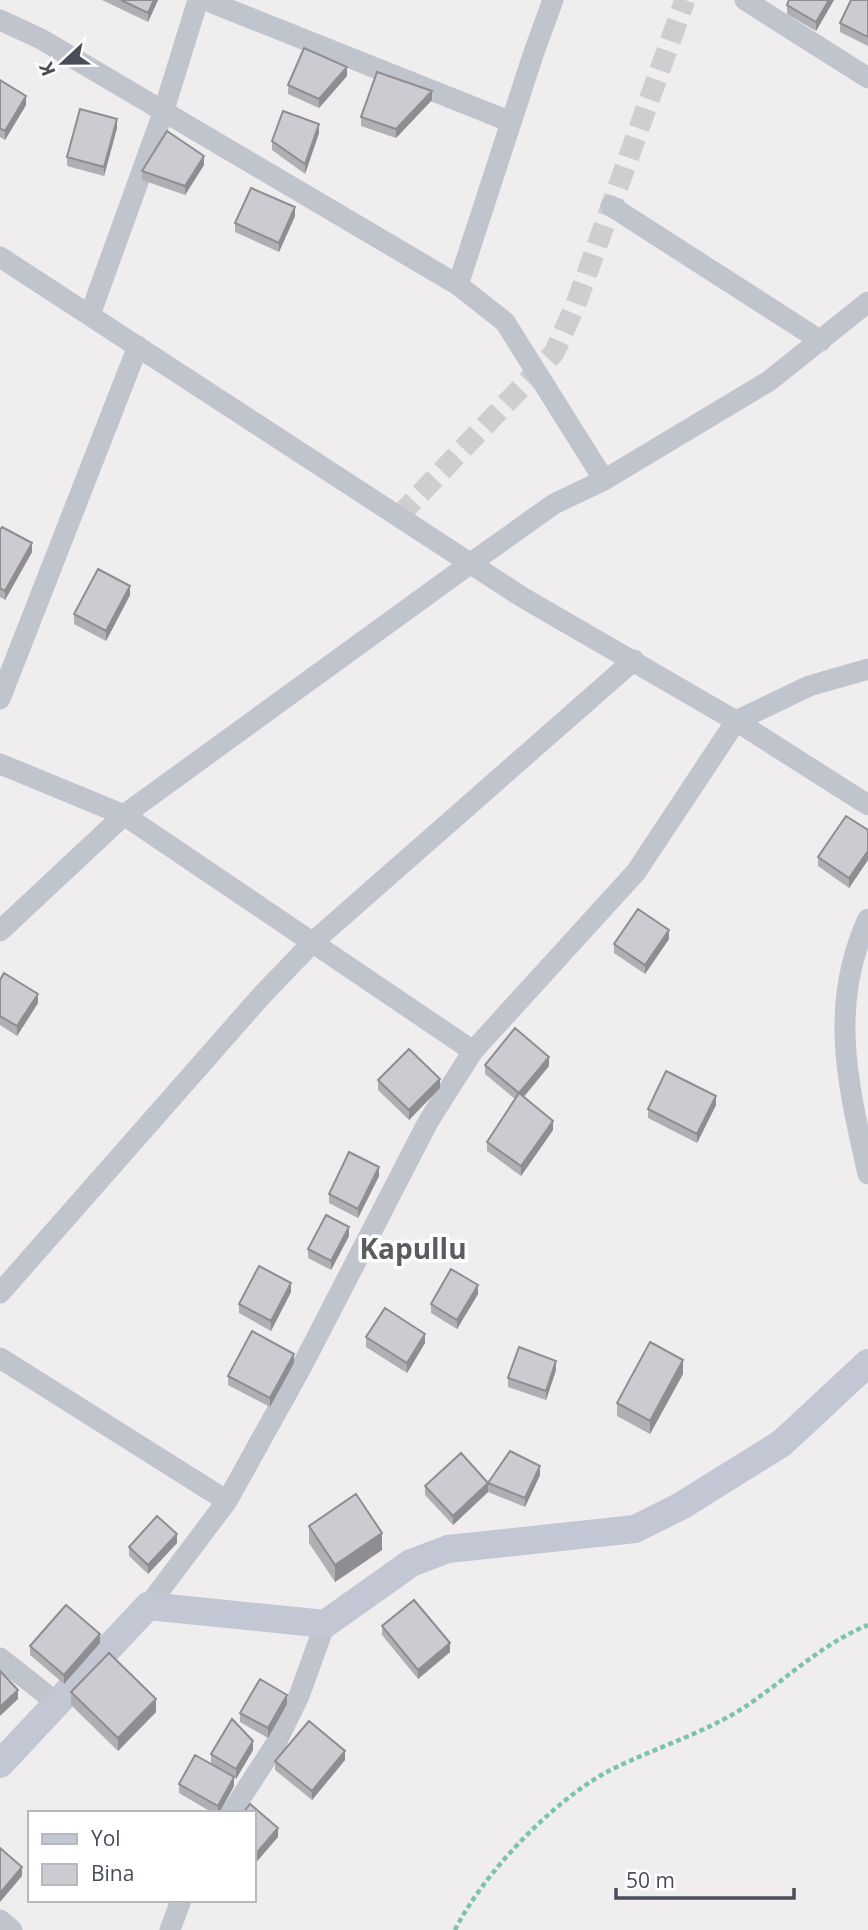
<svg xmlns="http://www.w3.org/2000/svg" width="868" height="1930" viewBox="0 0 868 1930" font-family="'Open Sans',sans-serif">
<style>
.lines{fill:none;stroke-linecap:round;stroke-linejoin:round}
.street-tunnel{stroke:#cecdcf;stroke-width:21;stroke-dasharray:21 10;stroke-linecap:butt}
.path{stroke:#7dc2ad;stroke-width:4.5;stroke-dasharray:5 3.5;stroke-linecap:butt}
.street{stroke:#c0c4cd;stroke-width:21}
.secondary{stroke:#c2c7d3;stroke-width:28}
.wall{fill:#afafb4}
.shaded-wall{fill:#8e8e92}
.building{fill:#cbcbd1;stroke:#8e8e92;stroke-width:2}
.labels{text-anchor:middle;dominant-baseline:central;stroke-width:7;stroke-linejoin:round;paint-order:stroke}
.district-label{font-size:28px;font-weight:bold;fill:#5a5c61;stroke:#fff}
</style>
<rect width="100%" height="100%" fill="#efeded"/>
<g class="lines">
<path class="street-tunnel" d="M 399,516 L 554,353 L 576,304 L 685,0"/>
<path class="path" d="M 455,1930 C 483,1874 550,1804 605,1773 C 648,1750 698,1736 740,1710 C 784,1682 819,1645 868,1625"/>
<path class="street" d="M 205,0 L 511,122
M 745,0 L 868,78
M 0,20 L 41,39 L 458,285 L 505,322 L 604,480
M 611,206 L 821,341
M 0,257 L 522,597 L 736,721 L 868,805
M 458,285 L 534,52 L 553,0
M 90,315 L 163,113 L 198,0
M 0,699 L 138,346
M 0,764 L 124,815 L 473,1051
M 868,919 C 828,1006 848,1085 868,1174
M 0,931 L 124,815 L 471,563 L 554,504 L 604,480 L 769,381 L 868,302
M 0,1293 L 263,994 L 313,942 L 634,660
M 0,1358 L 227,1501
M 148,1606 L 227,1501 L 302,1366 L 428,1122 L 473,1051 L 636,872 L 736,721 L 809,686 L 868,669
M 0,1658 L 57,1703
M 231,1813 L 275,1745 L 299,1696 L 325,1624
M 0,1920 L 12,1930
M 170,1930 L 181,1900"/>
<path class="secondary" d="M 0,1764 L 148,1606 L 325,1624 L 411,1563 L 448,1549 L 635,1529 L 681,1506 L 782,1443 L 868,1363"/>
</g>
<path class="wall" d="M 102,0 L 158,0 L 148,22 Z
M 789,0 L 834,0 L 816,31 L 787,14 L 787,5 Z
M 868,0 L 868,46 L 840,32 L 840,23 Z
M 347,76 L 319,108 L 288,94 L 288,85 Z
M 0,80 L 26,105 L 5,140 L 0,137 Z
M 432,100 L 396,138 L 361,126 L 361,117 Z
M 117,128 L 104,176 L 67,166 L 67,157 Z
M 319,133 L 305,174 L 272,150 L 272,141 Z
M 204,165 L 185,195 L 142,180 L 142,171 Z
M 295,216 L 279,252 L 235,232 L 235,223 Z
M 0,530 L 32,552 L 5,600 L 0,597 Z
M 130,595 L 106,641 L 74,624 L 74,614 Z
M 868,830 L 868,860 L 849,888 L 818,866 L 818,857 Z
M 669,939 L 645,974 L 614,953 L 614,944 Z
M 0,980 L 38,1003 L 17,1036 L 0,1025 Z
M 485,1065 L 549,1066 L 524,1097 L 553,1130 L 521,1176 L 487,1151 L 487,1142 L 515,1099 L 485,1074 Z
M 378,1080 L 440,1088 L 409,1120 L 378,1090 Z
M 716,1105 L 697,1143 L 648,1118 L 648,1109 Z
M 379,1176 L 358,1218 L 329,1203 L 329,1194 Z
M 349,1236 L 331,1270 L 308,1258 L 308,1249 Z
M 291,1292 L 271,1331 L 239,1313 L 239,1304 Z
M 478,1294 L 457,1329 L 431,1313 L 431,1304 Z
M 366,1337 L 425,1343 L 407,1373 L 366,1347 Z
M 294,1363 L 270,1407 L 228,1385 L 228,1376 Z
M 556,1370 L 546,1400 L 508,1387 L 508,1378 Z
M 683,1374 L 650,1434 L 617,1416 L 617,1403 Z
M 540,1475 L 525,1507 L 488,1492 L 453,1525 L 425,1495 L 425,1486 L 488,1483 Z
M 309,1526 L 382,1550 L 335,1582 L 309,1543 Z
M 177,1543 L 148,1574 L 129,1556 L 129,1547 Z
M 382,1626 L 450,1652 L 418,1679 L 382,1635 Z
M 100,1643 L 64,1684 L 30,1655 L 30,1646 Z
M 71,1692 L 156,1712 L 118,1751 L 71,1705 Z
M 287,1704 L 268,1738 L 240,1722 L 240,1713 Z
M 253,1750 L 236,1779 L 234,1777 L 234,1786 L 219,1813 L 213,1813 L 179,1793 L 179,1784 L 232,1776 L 211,1763 L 211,1754 Z
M 345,1760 L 312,1800 L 275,1770 L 275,1761 Z"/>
<path class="shaded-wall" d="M 154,0 L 158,0 L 148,22 L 148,13 Z
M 829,0 L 834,0 L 816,31 L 816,22 Z
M 347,67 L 347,76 L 319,108 L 319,99 Z
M 432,91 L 432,100 L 396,138 L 396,129 Z
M 26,96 L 26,105 L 5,140 L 5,131 Z
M 117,119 L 117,128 L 104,176 L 104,167 Z
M 319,124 L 319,133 L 305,174 L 305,164 Z
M 204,156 L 204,165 L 185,195 L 185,186 Z
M 295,207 L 295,216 L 279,252 L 279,243 Z
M 32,543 L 32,552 L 5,600 L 5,591 Z
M 130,586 L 130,595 L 106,641 L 106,631 Z
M 868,851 L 868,860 L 849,888 L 849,878 Z
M 669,930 L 669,939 L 645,974 L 645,965 Z
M 38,994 L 38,1003 L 17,1036 L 17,1026 Z
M 549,1057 L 549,1066 L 519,1102 L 519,1093 Z
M 440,1079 L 440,1088 L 409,1120 L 409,1110 Z
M 716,1096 L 716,1105 L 697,1143 L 697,1134 Z
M 553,1121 L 553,1130 L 521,1176 L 521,1166 Z
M 379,1167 L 379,1176 L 358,1218 L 358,1209 Z
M 349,1227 L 349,1236 L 331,1270 L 331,1261 Z
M 291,1283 L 291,1292 L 271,1331 L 271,1321 Z
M 478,1285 L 478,1294 L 457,1329 L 457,1320 Z
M 425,1334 L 425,1343 L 407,1373 L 407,1363 Z
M 294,1354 L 294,1363 L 270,1407 L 270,1398 Z
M 683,1360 L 683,1374 L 650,1434 L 650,1421 Z
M 556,1361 L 556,1370 L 546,1400 L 546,1391 Z
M 540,1466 L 540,1475 L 525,1507 L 525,1498 Z
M 488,1483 L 488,1492 L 453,1525 L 453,1516 Z
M 382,1533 L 382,1550 L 335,1582 L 335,1565 Z
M 177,1534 L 177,1543 L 148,1574 L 148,1565 Z
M 100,1634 L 100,1643 L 64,1684 L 64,1675 Z
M 450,1643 L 450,1652 L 418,1679 L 418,1670 Z
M 18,1690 L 18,1699 L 0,1716 L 0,1707 Z
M 287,1695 L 287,1704 L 268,1738 L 268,1728 Z
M 156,1699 L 156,1712 L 118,1751 L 118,1738 Z
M 253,1741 L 253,1750 L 236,1779 L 236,1769 Z
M 345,1751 L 345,1760 L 312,1800 L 312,1791 Z
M 234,1777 L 234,1786 L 219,1813 L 218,1813 L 218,1806 Z
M 278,1828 L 278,1837 L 254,1865 L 254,1856 Z
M 22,1867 L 22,1876 L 0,1902 L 0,1893 Z"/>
<path class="building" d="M 121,0 L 154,0 L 148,13 Z
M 789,0 L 829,0 L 816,22 L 787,5 Z
M 851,0 L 868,0 L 868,37 L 840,23 Z
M 304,48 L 347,67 L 319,99 L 288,85 Z
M 377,72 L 432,91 L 396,129 L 361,117 Z
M 0,80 L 26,96 L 5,131 L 0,128 Z
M 80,109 L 117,119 L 104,167 L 67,157 Z
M 283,111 L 319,124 L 305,164 L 272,141 Z
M 167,131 L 204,156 L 185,186 L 142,171 Z
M 251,188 L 295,207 L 279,243 L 235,223 Z
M 2,527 L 32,543 L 5,591 L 0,588 L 0,530 Z
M 98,569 L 130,586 L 106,631 L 74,614 Z
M 846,816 L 868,830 L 868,851 L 849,878 L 818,857 Z
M 638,909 L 669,930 L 645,965 L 614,944 Z
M 4,973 L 38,994 L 17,1026 L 0,1016 L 0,980 Z
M 515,1028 L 549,1057 L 519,1093 L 485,1065 Z
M 409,1049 L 440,1079 L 409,1110 L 378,1080 Z
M 666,1071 L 716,1096 L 697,1134 L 648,1109 Z
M 519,1093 L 553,1121 L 521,1166 L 487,1142 Z
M 349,1152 L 379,1167 L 358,1209 L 329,1194 Z
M 326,1215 L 349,1227 L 331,1261 L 308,1249 Z
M 259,1266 L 291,1283 L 271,1321 L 239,1304 Z
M 451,1269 L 478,1285 L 457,1320 L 431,1304 Z
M 385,1308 L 425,1334 L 407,1363 L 366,1337 Z
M 252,1331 L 294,1354 L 270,1398 L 228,1376 Z
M 650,1342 L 683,1360 L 650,1421 L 617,1403 Z
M 519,1347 L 556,1361 L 546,1391 L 508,1378 Z
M 510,1451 L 540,1466 L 525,1498 L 488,1483 Z
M 461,1453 L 488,1483 L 453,1516 L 425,1486 Z
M 356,1494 L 382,1533 L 335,1565 L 309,1526 Z
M 157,1516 L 177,1534 L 148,1565 L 129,1547 Z
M 414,1600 L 450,1643 L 418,1670 L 382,1626 Z
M 66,1605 L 100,1634 L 64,1675 L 30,1646 Z
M 109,1653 L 156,1699 L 118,1738 L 71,1692 Z
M 0,1671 L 18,1690 L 0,1707 Z
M 260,1679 L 287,1695 L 268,1728 L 240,1713 Z
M 232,1719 L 253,1741 L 236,1769 L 211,1754 Z
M 309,1721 L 345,1751 L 312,1791 L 275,1761 Z
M 195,1755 L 234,1777 L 218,1806 L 179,1784 Z
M 250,1804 L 278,1828 L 254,1856 L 254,1813 L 243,1813 Z
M 0,1848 L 22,1867 L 0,1893 Z"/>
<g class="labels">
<g class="district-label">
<text x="413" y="1248">Kapullu</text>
</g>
</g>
<rect x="28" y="1811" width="228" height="91" fill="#ffffff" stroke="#b6b8bc" stroke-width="2"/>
<rect x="42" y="1834" width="35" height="10" fill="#c2c7d3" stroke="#b6b8bc" stroke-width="2"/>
<text x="91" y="1846" font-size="21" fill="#484d58">Yol</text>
<rect x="42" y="1864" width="35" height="21" fill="#cbcbd1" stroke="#b6b8bc" stroke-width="2"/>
<text x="91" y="1881" font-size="21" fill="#484d58">Bina</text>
<g transform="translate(63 63) rotate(248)" stroke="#ffffff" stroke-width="5" paint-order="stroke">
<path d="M0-5L12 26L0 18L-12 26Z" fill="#484d58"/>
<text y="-10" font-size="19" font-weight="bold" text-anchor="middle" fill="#484d58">K</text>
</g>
<path d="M616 1888v10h178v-10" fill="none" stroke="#484d58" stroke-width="3.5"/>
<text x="626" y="1888" font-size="21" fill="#484d58" stroke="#ffffff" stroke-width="5" paint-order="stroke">50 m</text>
</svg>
